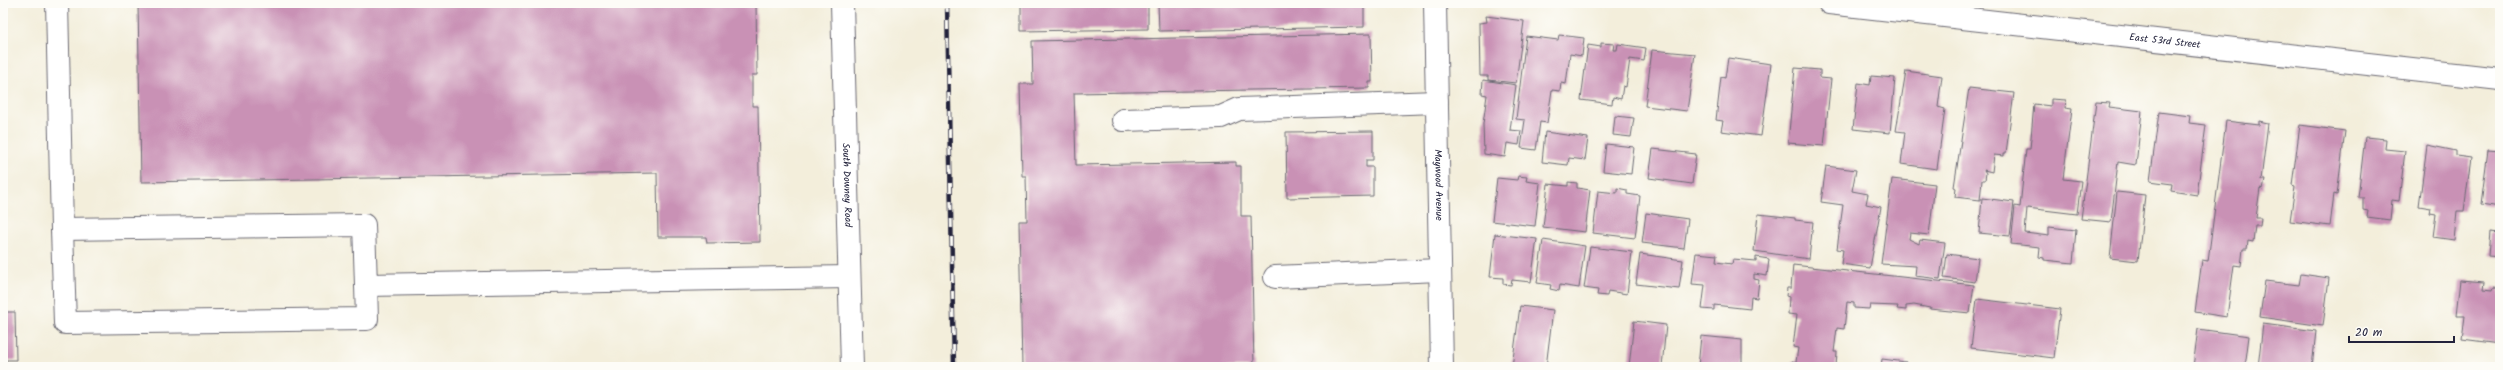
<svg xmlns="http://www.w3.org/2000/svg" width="2503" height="370" viewBox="0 0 2503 370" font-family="Kalam,sans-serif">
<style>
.building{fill:#c991b5}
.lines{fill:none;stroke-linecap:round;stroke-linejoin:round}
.minor-casing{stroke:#6b6973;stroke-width:24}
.major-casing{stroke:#6b6973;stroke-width:24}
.minor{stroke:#fff;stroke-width:22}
.major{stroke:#fff;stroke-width:22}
.rail-casing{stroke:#22223b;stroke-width:4.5}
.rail{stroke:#fdfcf7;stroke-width:3;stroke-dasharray:9;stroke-linecap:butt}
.labels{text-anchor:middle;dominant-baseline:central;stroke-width:4;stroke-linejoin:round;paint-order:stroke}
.street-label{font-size:10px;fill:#22223b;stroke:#fdfcf7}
</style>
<rect width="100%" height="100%" fill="#fdfcf7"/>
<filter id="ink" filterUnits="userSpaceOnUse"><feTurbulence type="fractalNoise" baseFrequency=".025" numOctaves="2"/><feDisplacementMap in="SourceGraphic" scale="8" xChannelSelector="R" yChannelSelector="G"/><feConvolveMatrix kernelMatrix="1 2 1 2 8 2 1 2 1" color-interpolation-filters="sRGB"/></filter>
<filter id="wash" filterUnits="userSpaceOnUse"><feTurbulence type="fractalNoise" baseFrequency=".012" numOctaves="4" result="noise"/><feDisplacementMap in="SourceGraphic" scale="16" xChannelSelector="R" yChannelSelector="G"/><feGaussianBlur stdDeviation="0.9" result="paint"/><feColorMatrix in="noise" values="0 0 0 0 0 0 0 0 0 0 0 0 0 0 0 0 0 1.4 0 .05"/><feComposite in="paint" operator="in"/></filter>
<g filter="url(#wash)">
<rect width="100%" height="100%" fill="#f3eedb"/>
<g id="blocks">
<path class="building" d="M 138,3 L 756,3 L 757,75 L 752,75 L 752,106 L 758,106 L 760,242 L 707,243 L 706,237 L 658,237 L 657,173 L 141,182 Z
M 1021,3 L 1148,3 L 1148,29 L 1021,31 Z
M 1158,3 L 1364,3 L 1364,27 L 1159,31 Z
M 1486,16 L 1524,21 L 1516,83 L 1488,80 L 1488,76 L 1480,76 L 1479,23 L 1487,22 Z
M 1371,34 L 1372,82 L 1369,82 L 1369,88 L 1074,93 L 1076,165 L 1236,162 L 1236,166 L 1241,166 L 1241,216 L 1251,216 L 1254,367 L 1022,367 L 1019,221 L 1027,221 L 1026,176 L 1022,176 L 1020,84 L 1033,84 L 1032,41 Z
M 1559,35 L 1584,38 L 1582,56 L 1570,54 L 1566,84 L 1561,83 L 1560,91 L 1552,90 L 1547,123 L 1540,122 L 1536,150 L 1521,148 L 1525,120 L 1516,119 L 1526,36 L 1558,40 Z
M 1601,43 L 1614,44 L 1613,50 L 1617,50 L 1618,44 L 1646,48 L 1644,61 L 1630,59 L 1626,87 L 1623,86 L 1621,99 L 1613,97 L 1612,104 L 1581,100 L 1588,45 L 1601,47 Z
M 1652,50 L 1695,54 L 1687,111 L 1645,106 Z
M 1728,58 L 1771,64 L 1761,136 L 1721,131 L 1723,121 L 1716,120 L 1721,77 L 1725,78 Z
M 1795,68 L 1820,70 L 1820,78 L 1831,79 L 1824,146 L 1788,143 Z
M 1906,71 L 1942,76 L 1938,107 L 1945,109 L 1937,169 L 1901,164 L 1905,132 L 1896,131 Z
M 1871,76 L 1895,78 L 1890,133 L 1853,129 L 1858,83 L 1870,85 Z
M 1483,80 L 1516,85 L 1510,130 L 1521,131 L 1519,145 L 1507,143 L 1505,157 L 1484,154 L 1483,124 L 1487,95 L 1482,94 Z
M 1969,88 L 2014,93 L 2006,153 L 2004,153 L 2004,156 L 1994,155 L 1992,172 L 1984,170 L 1986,173 L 1985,180 L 1982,180 L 1980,200 L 1955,197 L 1956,188 L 1954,187 Z
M 2051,99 L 2066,100 L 2065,108 L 2072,109 L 2063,179 L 2081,181 L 2077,214 L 2027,208 L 2025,233 L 2049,236 L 2049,227 L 2076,230 L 2073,263 L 2044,260 L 2044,258 L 2039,257 L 2040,247 L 2011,244 L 2015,206 L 2020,207 L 2026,149 L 2030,149 L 2034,104 L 2051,106 Z
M 2096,102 L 2110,103 L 2109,107 L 2142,111 L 2136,165 L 2118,162 L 2111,222 L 2081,219 Z
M 2159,112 L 2190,116 L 2189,123 L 2206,125 L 2197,195 L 2171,191 L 2172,184 L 2150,181 Z
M 1615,116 L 1634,118 L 1631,137 L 1613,135 Z
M 2226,121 L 2259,125 L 2259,121 L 2268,123 L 2261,180 L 2265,180 L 2263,189 L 2260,188 L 2256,218 L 2261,218 L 2260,226 L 2255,226 L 2253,242 L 2248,241 L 2247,249 L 2243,249 L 2241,266 L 2234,265 L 2227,317 L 2195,312 L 2202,260 L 2208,261 Z
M 2300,125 L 2345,131 L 2337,195 L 2334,194 L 2330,226 L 2290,221 L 2295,186 L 2292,185 Z
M 1373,131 L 1373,160 L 1366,160 L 1366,167 L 1373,167 L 1373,196 L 1287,198 L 1286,132 Z
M 1545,132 L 1588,138 L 1585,160 L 1569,158 L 1568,165 L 1542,162 Z
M 2365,137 L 2386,139 L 2385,149 L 2405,151 L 2399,201 L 2392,200 L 2390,220 L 2367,217 L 2368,211 L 2363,210 L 2363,197 L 2358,197 Z
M 1606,144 L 1634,147 L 1631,174 L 1603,171 Z
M 2427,145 L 2456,151 L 2456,156 L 2471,158 L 2464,211 L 2457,211 L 2454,240 L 2433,237 L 2436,214 L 2430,213 L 2431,208 L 2419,206 Z
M 1653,149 L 1696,154 L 1692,184 L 1649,178 Z
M 2488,150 L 2500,151 L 2500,207 L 2481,204 Z
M 1826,166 L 1856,170 L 1852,191 L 1868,194 L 1866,204 L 1881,207 L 1870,268 L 1841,264 L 1843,250 L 1837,249 L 1843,205 L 1821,202 Z
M 1518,176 L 1527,177 L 1526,181 L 1540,183 L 1535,226 L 1492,221 L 1497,178 L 1517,180 Z
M 1892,179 L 1935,184 L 1929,235 L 1910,233 L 1909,239 L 1919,244 L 1920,240 L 1945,243 L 1940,279 L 1915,276 L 1916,266 L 1881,264 Z
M 1568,182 L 1577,183 L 1577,188 L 1590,190 L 1585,232 L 1543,227 L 1548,184 L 1568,186 Z
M 1617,188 L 1627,190 L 1627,194 L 1640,196 L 1635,238 L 1593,233 L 1598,191 L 1617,193 Z
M 2117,192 L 2145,195 L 2138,261 L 2110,258 Z
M 1982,198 L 2014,202 L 2010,236 L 1979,233 Z
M 1646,213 L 1688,219 L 1684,248 L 1642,243 Z
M 1758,214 L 1795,218 L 1795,220 L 1813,222 L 1809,259 L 1754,251 Z
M 2490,232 L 2500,233 L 2500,257 L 2488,256 Z
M 1495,234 L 1537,239 L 1531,282 L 1512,280 L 1511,285 L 1503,284 L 1503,278 L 1490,277 Z
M 1543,240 L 1585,246 L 1579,288 L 1560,285 L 1559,291 L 1550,289 L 1551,285 L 1537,283 Z
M 1590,247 L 1632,252 L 1627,294 L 1608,291 L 1607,296 L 1597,295 L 1598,290 L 1584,288 Z
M 1696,253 L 1717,255 L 1716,262 L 1732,264 L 1733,259 L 1756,261 L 1756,257 L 1769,259 L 1767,276 L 1754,274 L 1754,279 L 1759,280 L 1757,298 L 1751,297 L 1750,309 L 1714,305 L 1714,310 L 1702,309 L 1705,285 L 1692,284 Z
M 1640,254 L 1683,260 L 1679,289 L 1636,284 Z
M 1947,254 L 1978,258 L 1975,282 L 1944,278 Z
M 1793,265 L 1974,285 L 1970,313 L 1930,309 L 1930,308 L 1914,305 L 1906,306 L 1906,310 L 1897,309 L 1898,306 L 1870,305 L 1869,309 L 1854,308 L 1854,303 L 1847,302 L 1844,329 L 1837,328 L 1834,352 L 1837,352 L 1836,367 L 1792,367 L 1792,361 L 1796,362 L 1798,348 L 1793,347 L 1797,315 L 1788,314 L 1789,297 L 1786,296 L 1787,288 L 1791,288 Z
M 2301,274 L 2329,278 L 2323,326 L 2260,317 L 2265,281 L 2299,285 Z
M 2460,280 L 2485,282 L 2484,289 L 2493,290 L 2494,287 L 2500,288 L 2500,344 L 2462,339 L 2465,316 L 2456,316 Z
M 3,281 L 5,312 L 15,312 L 16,360 L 6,360 L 7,367 L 3,367 Z
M 1977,299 L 2060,309 L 2054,358 L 1971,348 Z
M 1520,306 L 1553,310 L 1546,367 L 1512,367 Z
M 1634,321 L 1666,325 L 1662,367 L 1629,367 Z
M 2263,324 L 2316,331 L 2312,367 L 2258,367 Z
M 2198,329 L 2249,336 L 2245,367 L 2193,367 Z
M 1701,336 L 1742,340 L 1742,367 L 1698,367 Z
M 1882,359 L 1906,362 L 1906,367 L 1881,367 Z"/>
</g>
</g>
<g filter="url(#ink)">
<use href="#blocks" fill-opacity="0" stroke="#6b6973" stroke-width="1"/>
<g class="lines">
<defs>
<g id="minor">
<path d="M 57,3 L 62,229 L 364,225 L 366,285 L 849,277"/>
<path id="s1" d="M 1435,3 L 1442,367"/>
<path id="s2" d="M 1829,3 L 2500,79"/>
<path d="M 1123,120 L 1221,117 L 1239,109 L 1437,102"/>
<path d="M 62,229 L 65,323 L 367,319 L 366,285"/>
<path d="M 1275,277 L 1439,270"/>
</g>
<g id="major">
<path id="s3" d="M 842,3 L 852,367"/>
</g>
</defs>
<use href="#minor" class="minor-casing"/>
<use href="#major" class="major-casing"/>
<use href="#minor" class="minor"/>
<use href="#major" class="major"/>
<defs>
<path id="rail" d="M 947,3 L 954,367"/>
</defs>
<use href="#rail" class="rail-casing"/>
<use href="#rail" class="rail"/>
</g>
</g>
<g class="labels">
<g class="street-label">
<text stroke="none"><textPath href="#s2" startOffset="338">East 53rd Street</textPath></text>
<text stroke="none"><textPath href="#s3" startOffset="182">South Downey Road</textPath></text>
<text stroke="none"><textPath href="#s1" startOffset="182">Maywood Avenue</textPath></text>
</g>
</g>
<rect width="2503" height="370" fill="none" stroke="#fdfcf7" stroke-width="16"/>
<path d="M2349 336v6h105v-6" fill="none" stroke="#22223b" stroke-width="2"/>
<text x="2355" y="336" font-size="12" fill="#22223b" stroke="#fdfcf7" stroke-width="3" paint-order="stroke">20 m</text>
</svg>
